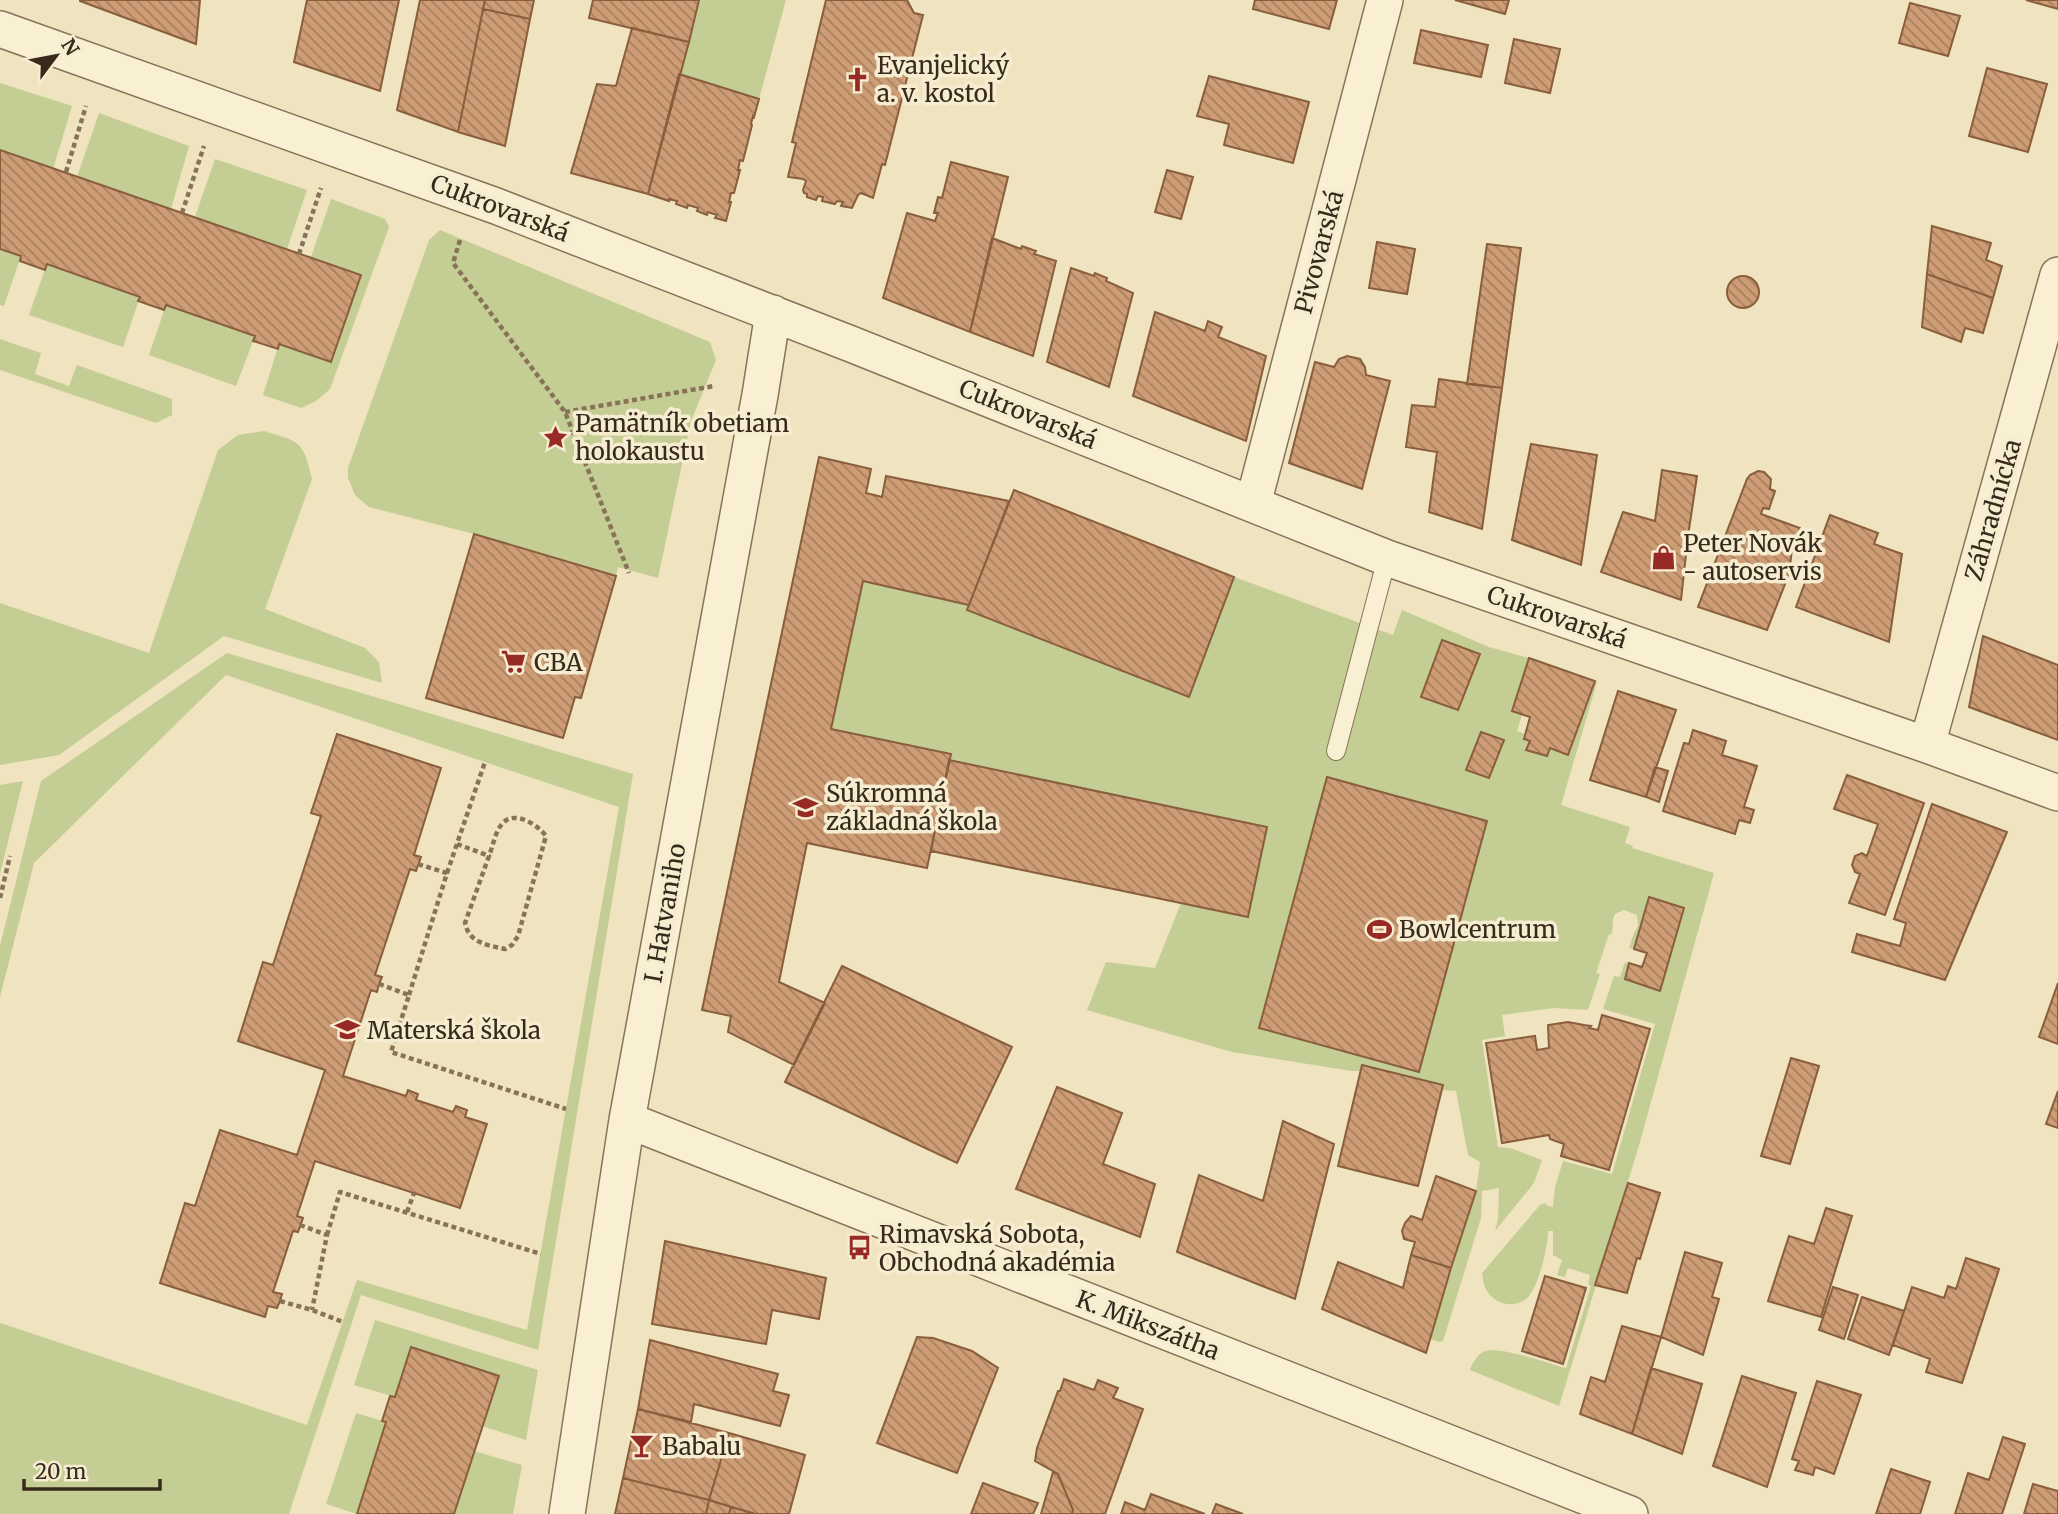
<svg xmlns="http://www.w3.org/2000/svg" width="2058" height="1514" viewBox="0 0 2058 1514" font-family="Merriweather,serif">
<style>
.green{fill:#c4cd94;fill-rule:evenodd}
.building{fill:url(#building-back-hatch);stroke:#885e3d;stroke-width:2}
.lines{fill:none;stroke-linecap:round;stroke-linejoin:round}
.lane-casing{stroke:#887358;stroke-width:20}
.street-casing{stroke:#887358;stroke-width:38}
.path{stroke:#887358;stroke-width:4.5;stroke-dasharray:5 3.5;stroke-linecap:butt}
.lane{stroke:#f9f0d3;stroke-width:18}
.street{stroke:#f9f0d3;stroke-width:35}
.labels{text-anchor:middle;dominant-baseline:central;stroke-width:7;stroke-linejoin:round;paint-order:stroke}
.poi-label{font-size:24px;fill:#372a1c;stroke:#f6ecd0;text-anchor:start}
.street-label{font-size:24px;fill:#372a1c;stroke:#f6ecd0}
</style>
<defs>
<pattern id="building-back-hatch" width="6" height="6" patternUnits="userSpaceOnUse" patternTransform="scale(1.75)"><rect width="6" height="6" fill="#ce9d75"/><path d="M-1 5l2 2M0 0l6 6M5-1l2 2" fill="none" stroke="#a8805f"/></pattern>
</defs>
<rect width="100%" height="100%" fill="#efe3c0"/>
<path class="green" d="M 699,0 L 786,0 L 759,99 L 679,74 Z
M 0,83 L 72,106 L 53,169 L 0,150 Z
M 99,113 L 189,146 L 171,209 L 77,177 Z
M 215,159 L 307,190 L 287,249 L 195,217 Z
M 331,199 L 385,219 L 389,227 L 330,389 L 316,401 L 301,408 L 263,395 L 279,344 L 331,362 L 361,275 L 311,257 Z
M 440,230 L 710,342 L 716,360 L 691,421 L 658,578 L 618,567 L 616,576 L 474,534 L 369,507 L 355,495 L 348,478 L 348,468 L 429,240 Z
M 0,249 L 21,256 L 4,306 L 0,305 Z
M 47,264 L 140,297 L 123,347 L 29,315 Z
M 166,305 L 255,336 L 236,386 L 149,355 Z
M 0,339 L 41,353 L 35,374 L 69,386 L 77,365 L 172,399 L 172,415 L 156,423 L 0,370 Z
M 264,431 C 300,442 303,440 312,479 L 265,609 L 365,648 L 379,662 L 382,683 L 224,636 L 59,755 L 0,765 L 0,603 L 149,653 L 218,450 L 238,435 Z
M 1234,577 L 1393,635 L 1402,610 L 1489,647 L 1529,658 L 1512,711 L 1522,715 L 1517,731 L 1525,734 L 1524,739 L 1530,741 L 1526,750 L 1547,756 L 1550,748 L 1568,754 L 1595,681 L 1597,682 L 1561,805 L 1630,827 L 1625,843 L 1633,846 L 1632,848 L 1714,873 L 1640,1142 L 1559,1406 L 1470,1370 C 1472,1364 1477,1355 1483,1352 C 1496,1344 1550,1364 1566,1368 L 1591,1286 L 1588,1284 L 1590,1275 L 1568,1268 L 1565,1277 L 1557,1275 L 1562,1260 L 1553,1255 L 1553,1231 L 1548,1231 C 1548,1247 1539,1284 1529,1296 C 1517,1310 1494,1305 1486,1289 C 1483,1284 1483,1279 1482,1273 L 1540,1205 L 1545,1203 L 1548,1206 L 1553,1207 L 1555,1187 L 1563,1161 L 1612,1174 L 1655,1024 L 1603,1009 L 1614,976 L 1620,977 L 1625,962 L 1629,963 L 1625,979 L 1660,991 L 1684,908 L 1649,897 L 1634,949 L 1629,948 L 1634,933 L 1638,926 L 1637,915 L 1624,910 L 1615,914 C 1611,921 1614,928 1611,935 L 1609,934 L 1596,973 L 1600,974 L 1588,1010 L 1554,1008 L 1502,1015 L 1505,1036 L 1482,1040 L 1498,1147 L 1510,1148 L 1542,1160 L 1534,1183 L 1495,1231 L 1498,1219 L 1499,1188 L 1482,1191 L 1481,1218 L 1443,1341 L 1439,1342 L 1430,1339 L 1476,1191 L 1480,1162 L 1468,1155 L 1456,1091 L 1442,1090 L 1443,1085 L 1362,1065 L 1361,1071 L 1352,1071 L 1232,1052 L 1087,1010 L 1106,962 L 1155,968 L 1181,903 L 1248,916 L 1266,827 L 949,760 L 951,754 L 831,729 L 863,581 L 969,605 L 968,610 L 1188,696 ZM 1442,640 L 1480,654 L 1458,710 L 1421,696 ZM 1481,732 L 1504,740 L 1489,777 Z
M 227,653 L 633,774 L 538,1350 L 361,1295 L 289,1514 L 0,1514 L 0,1323 L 307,1425 L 357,1280 L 527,1330 L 619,807 L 226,675 L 34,863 L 0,997 L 0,946 L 41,781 Z
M 23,781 L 0,874 L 0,785 Z
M 375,1320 L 538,1370 L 526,1440 L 482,1426 L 499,1376 L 412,1347 L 395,1397 L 354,1385 Z
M 356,1413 L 386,1422 L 357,1514 L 326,1504 Z
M 474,1451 L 522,1465 L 513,1514 L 454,1514 Z"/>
<path class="building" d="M 80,0 L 200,0 L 196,44 L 80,1 Z
M 307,0 L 399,0 L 380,91 L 294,62 Z
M 420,0 L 485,0 L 458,132 L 397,110 Z
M 485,0 L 534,0 L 530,19 L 483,9 Z
M 593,0 L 699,0 L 689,42 L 589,18 Z
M 826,0 L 907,0 L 914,13 L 923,15 L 885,165 L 882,164 L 873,198 L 861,193 L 858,195 L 852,208 L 841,206 L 843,202 L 837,201 L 835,204 L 822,201 L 823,197 L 818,196 L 816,200 L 807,197 L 807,194 L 804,193 L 803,190 L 806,181 L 803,179 L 788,177 L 796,143 L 792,142 Z
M 1255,0 L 1337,0 L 1329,29 L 1253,9 Z
M 1455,0 L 1509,0 L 1505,14 Z
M 2026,0 L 2058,0 L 2058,9 Z
M 1910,3 L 1960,16 L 1948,56 L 1899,43 Z
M 483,9 L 530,19 L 505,146 L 458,132 Z
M 632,28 L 689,42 L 648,194 L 571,173 L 597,84 L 616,86 Z
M 1421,30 L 1488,45 L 1481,77 L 1414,63 Z
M 1514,39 L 1560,49 L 1550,93 L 1505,83 Z
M 1987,68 L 2047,84 L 2028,152 L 1969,136 Z
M 679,74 L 759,99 L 754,117 L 753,116 L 751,124 L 752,125 L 743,161 L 740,160 L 738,170 L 740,170 L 734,193 L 731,193 L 729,202 L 731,202 L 726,221 L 715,218 L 717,215 L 708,212 L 707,215 L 697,211 L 698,208 L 688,205 L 687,208 L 676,204 L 677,201 L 669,199 L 669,201 L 648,194 Z
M 1209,76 L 1309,102 L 1293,163 L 1224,145 L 1229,124 L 1197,116 Z
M 0,150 L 361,275 L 331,362 L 279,344 L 278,349 L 253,341 L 255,336 L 166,305 L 164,310 L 138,301 L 140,297 L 47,264 L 45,270 L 20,261 L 21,256 L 0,249 Z
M 951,162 L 1008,177 L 970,332 L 883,298 L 907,213 L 935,221 L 938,213 L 934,213 L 938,197 L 942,198 Z
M 1167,170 L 1193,177 L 1181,219 L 1155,212 Z
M 1932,226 L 1991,243 L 1986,260 L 2002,266 L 1993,298 L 1927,274 Z
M 992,238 L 1021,249 L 1022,246 L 1036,251 L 1034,254 L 1056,261 L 1033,356 L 970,332 Z
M 1377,242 L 1415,249 L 1407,294 L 1369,288 Z
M 1487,244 L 1521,248 L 1502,388 L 1467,384 Z
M 1071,268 L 1094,276 L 1095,273 L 1107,278 L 1106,281 L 1133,293 L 1109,387 L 1047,362 Z
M 1927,274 L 1993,298 L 1983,333 L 1965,328 L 1961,342 L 1922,327 Z
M1727 292a16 16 0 1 1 32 0a16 16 0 1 1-32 0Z
M 1155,312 L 1205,331 L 1208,321 L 1222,327 L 1218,337 L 1266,356 L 1246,441 L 1133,396 Z
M 1347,356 L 1360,359 L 1365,367 L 1366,375 L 1390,381 L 1362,489 L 1289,463 L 1315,362 L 1334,367 L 1339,359 Z
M 1439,379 L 1502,388 L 1482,529 L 1429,512 L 1437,452 L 1406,447 L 1412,405 L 1435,407 Z
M 1531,444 L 1597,455 L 1581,565 L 1512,540 Z
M 819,457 L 871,469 L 866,493 L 882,497 L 886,476 L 1009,501 L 969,605 L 863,581 L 831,729 L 951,754 L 927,868 L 807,843 L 779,982 L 825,1003 L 794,1065 L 728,1032 L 731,1016 L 702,1010 Z
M 1662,470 L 1697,476 L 1688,536 L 1681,600 L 1601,572 L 1623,512 L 1655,521 Z
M 1758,471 L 1764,472 L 1771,479 L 1770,489 L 1775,491 L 1769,509 L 1763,508 L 1761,514 L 1800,528 L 1792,549 L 1789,574 L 1767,630 L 1698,607 L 1747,479 L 1750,475 Z
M 1014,490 L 1234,577 L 1189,697 L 967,610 Z
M 1830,515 L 1878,533 L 1874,544 L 1902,554 L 1889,642 L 1796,607 Z
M 474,534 L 616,576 L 581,698 L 575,697 L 563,738 L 426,698 Z
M 1983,636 L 2058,665 L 2058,740 L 1969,707 Z
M 1442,640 L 1480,654 L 1458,710 L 1421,697 Z
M 1529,658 L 1595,681 L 1568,755 L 1550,748 L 1547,756 L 1526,750 L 1530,741 L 1524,739 L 1530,717 L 1512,711 Z
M 1618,691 L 1676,710 L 1646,797 L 1590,780 Z
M 1693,730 L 1726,741 L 1722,755 L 1757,766 L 1744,807 L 1754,810 L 1750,823 L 1739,820 L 1735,834 L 1663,811 L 1684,743 L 1689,744 Z
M 1481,732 L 1504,740 L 1489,778 L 1466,770 Z
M 337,734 L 441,768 L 414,855 L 421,857 L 416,871 L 410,869 L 375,975 L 382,977 L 379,984 L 377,992 L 371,990 L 343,1076 L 406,1096 L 408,1090 L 418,1094 L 416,1100 L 453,1112 L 456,1106 L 467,1110 L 465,1117 L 487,1124 L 460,1208 L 315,1161 L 297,1216 L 303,1218 L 298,1232 L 293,1231 L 273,1292 L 282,1294 L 280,1301 L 277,1308 L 268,1306 L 265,1317 L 160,1283 L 185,1203 L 195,1206 L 220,1130 L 297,1155 L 325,1070 L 238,1041 L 263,962 L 273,965 L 321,816 L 311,813 Z
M 949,760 L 1267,827 L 1248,917 L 931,851 Z
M 1655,767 L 1668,771 L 1659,802 L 1646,797 Z
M 1847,775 L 1924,803 L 1885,915 L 1849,903 L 1860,874 L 1855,872 L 1852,865 L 1855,856 L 1862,853 L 1867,856 L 1878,824 L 1834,809 Z
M 1327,777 L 1487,821 L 1419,1072 L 1259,1028 Z
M 1932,804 L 2007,832 L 1945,980 L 1852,952 L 1857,934 L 1900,946 L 1906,923 L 1894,919 Z
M 1649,897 L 1684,908 L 1660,991 L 1625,979 L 1629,963 L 1642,967 L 1647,953 L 1634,949 Z
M 842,966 L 1012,1047 L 957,1163 L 785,1082 Z
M 2058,983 L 2058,1044 L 2039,1037 Z
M 1602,1015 L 1650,1029 L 1609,1170 L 1561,1156 L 1564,1144 L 1550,1139 L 1549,1135 L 1502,1143 L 1486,1043 L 1535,1036 L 1537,1050 L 1549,1048 L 1548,1025 L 1568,1022 L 1584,1025 L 1591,1026 L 1589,1028 L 1598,1030 Z
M 1791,1058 L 1819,1066 L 1790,1164 L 1761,1156 Z
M 1362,1065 L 1443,1085 L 1418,1186 L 1338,1166 Z
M 1057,1087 L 1122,1113 L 1103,1164 L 1155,1184 L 1140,1237 L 1016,1189 Z
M 2058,1091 L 2058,1128 L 2046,1124 Z
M 1283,1121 L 1334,1144 L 1295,1299 L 1177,1252 L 1199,1175 L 1263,1201 Z
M 1436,1176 L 1476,1191 L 1451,1268 L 1411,1255 L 1415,1242 L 1404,1239 L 1402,1231 L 1405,1223 L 1411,1216 L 1422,1220 Z
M 1628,1183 L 1660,1193 L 1640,1259 L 1637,1258 L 1627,1293 L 1595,1285 Z
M 1826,1208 L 1852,1216 L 1821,1317 L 1768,1301 L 1789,1236 L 1814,1244 Z
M 665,1241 L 826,1278 L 819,1319 L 772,1310 L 766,1344 L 652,1324 Z
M 1685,1252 L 1722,1263 L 1712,1297 L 1719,1299 L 1703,1355 L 1661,1337 Z
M 1411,1255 L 1451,1268 L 1426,1353 L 1322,1309 L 1338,1262 L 1403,1288 Z
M 1966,1258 L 1999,1269 L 1962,1383 L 1926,1372 L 1930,1359 L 1893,1345 L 1912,1287 L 1944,1298 L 1948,1286 L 1956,1289 Z
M 1545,1276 L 1586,1288 L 1563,1364 L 1522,1351 Z
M 1833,1287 L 1858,1295 L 1844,1339 L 1819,1330 Z
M 1862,1297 L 1904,1311 L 1889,1355 L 1848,1339 Z
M 1622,1326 L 1661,1337 L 1632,1434 L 1580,1414 L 1591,1377 L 1605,1382 Z
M 917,1337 L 933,1338 L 972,1351 L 998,1368 L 957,1473 L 877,1443 Z
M 650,1340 L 778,1374 L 773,1391 L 789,1395 L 780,1426 L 694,1404 L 691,1422 L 638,1409 Z
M 411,1347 L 499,1376 L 454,1514 L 357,1514 L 386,1422 L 382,1421 L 390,1396 L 395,1397 Z
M 1651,1368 L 1702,1384 L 1682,1454 L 1632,1434 Z
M 1742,1376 L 1796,1393 L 1767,1487 L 1713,1466 Z
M 1064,1379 L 1094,1390 L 1098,1380 L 1118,1388 L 1113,1398 L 1143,1409 L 1105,1514 L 1072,1514 L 1073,1510 L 1058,1474 L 1035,1461 L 1037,1448 L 1058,1391 L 1060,1391 Z
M 1817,1381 L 1861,1395 L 1834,1474 L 1815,1467 L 1813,1475 L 1795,1470 L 1799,1461 L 1792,1459 Z
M 638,1409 L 729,1433 L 709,1500 L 623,1478 Z
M 729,1433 L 805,1455 L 789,1514 L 755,1514 L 709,1500 Z
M 2003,1437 L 2025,1444 L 2002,1514 L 1955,1514 L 1968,1473 L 1989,1480 Z
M 1891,1469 L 1930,1482 L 1920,1514 L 1876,1514 Z
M 1053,1472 L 1058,1474 L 1073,1510 L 1072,1514 L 1041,1514 Z
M 623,1478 L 709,1500 L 706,1514 L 615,1514 Z
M 983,1483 L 1038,1503 L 1033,1514 L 971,1514 Z
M 2033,1484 L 2058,1491 L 2058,1514 L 2024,1514 Z
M 1151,1494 L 1205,1514 L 1121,1514 L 1125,1502 L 1145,1510 Z
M 709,1500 L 731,1507 L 729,1514 L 706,1514 Z
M 1216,1504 L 1243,1514 L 1212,1514 Z
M 731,1507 L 753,1513 L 753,1514 L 729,1514 Z"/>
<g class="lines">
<defs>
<path id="lane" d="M 1336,751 L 1387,558"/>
<path id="street" d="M 0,29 L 496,206 L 851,344 L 1387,558 L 1927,745 L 2058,793
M 1253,504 L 1385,0
M 1927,745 L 2058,275
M 627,1120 L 1630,1514
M 567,1514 L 627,1120 L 760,395 L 773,313"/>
</defs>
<use href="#lane" class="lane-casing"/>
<use href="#street" class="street-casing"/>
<path class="path" d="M 66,172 L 86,106
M 182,213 L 204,146
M 460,240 L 453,263 L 565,412 L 629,573
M 299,254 L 321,188
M 565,412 L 714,386
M 457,844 L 489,856 L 465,923 C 469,943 487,945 505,949 L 512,945 L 518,936 L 546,836 C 538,825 514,809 502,824 C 495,832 493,846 489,856
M 447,873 L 485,762
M 0,898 L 10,856
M 379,984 L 409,995 L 391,1052 L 566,1109
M 409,995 L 447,873 L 418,864
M 407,1212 L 414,1193
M 300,1225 L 327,1235 L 312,1310
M 327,1235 L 340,1192 L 541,1254
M 280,1301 L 312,1310 L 343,1322"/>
<use href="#lane" class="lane"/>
<use href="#street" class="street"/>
</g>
<defs>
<symbol id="church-bare" viewBox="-9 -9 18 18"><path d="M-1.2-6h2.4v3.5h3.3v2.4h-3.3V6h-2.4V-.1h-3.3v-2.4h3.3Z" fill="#982a26" stroke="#f6ecd0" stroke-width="2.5" paint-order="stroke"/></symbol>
<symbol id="sight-bare" viewBox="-9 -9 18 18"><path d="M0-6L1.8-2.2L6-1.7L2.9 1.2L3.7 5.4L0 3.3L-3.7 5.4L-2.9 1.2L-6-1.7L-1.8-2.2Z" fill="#982a26" stroke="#f6ecd0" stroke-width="2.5" paint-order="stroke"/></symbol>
<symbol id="shop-bare" viewBox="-9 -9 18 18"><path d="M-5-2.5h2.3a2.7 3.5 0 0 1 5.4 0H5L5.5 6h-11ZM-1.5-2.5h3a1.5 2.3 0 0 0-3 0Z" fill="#982a26" stroke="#f6ecd0" stroke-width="2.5" paint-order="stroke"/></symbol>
<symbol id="supermarket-bare" viewBox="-9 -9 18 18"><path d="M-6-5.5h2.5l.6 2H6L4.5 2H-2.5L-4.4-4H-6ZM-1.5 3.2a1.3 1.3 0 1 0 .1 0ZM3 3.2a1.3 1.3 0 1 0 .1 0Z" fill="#982a26" stroke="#f6ecd0" stroke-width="2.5" paint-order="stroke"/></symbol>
<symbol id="school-bare" viewBox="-9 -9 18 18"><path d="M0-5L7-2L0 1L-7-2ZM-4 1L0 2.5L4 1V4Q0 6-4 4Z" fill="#982a26" stroke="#f6ecd0" stroke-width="2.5" paint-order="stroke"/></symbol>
<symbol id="stadium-bare" viewBox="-9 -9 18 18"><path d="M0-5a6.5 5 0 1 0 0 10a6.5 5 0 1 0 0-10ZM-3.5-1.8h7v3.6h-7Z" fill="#982a26" stroke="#f6ecd0" stroke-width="2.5" paint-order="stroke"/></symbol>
<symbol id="bus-bare" viewBox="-9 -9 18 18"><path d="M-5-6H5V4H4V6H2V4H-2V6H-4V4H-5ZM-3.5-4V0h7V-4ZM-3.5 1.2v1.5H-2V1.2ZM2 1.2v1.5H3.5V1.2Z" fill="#982a26" stroke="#f6ecd0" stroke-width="2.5" paint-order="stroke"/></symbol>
<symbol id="bar-bare" viewBox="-9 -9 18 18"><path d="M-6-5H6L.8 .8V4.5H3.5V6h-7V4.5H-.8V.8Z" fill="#982a26" stroke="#f6ecd0" stroke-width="2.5" paint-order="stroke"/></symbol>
</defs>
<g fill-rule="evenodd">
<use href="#church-bare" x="840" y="62" width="35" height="35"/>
<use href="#sight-bare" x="538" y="420" width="35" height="35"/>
<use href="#shop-bare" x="1646" y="540" width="35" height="35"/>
<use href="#supermarket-bare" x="496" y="644" width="35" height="35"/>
<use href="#school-bare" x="788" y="790" width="35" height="35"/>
<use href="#stadium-bare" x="1362" y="912" width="35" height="35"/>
<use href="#school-bare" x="330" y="1012" width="35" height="35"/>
<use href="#bus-bare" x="842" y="1230" width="35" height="35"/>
<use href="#bar-bare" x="624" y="1428" width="35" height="35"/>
</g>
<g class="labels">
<g class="poi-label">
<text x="877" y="65">Evanjelický<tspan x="877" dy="28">a. v. kostol</tspan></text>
<text x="575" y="423">Pamätník obetiam<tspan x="575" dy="28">holokaustu</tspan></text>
<text x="1683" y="543">Peter Novák<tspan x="1683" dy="28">- autoservis</tspan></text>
<text x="534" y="662">CBA</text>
<text x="826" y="793">Súkromná<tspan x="826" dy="28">základná škola</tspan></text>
<text x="1399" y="929">Bowlcentrum</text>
<text x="367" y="1030">Materská škola</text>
<text x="879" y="1234">Rimavská Sobota,<tspan x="879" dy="28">Obchodná akadémia</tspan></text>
<text x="662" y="1446">Babalu</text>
</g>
<g class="street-label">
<text transform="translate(500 208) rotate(21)">Cukrovarská</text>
<text transform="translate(1319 252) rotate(-75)">Pivovarská</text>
<text transform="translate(1028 414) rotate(22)">Cukrovarská</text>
<text transform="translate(1993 510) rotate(-74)">Záhradnícka</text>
<text transform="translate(1557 617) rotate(19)">Cukrovarská</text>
<text transform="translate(665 913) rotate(-80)">I. Hatvaniho</text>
<text transform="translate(1148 1325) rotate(21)">K. Mikszátha</text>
</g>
</g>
<g transform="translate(56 56) rotate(58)" stroke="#f6ecd0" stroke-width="5" paint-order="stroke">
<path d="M0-5L12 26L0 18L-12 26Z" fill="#372a1c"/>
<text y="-10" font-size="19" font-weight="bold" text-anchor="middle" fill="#372a1c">N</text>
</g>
<path d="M24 1479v10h136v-10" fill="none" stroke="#372a1c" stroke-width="3.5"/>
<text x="35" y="1479" font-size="21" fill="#372a1c" stroke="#f6ecd0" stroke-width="5" paint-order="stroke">20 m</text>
</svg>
